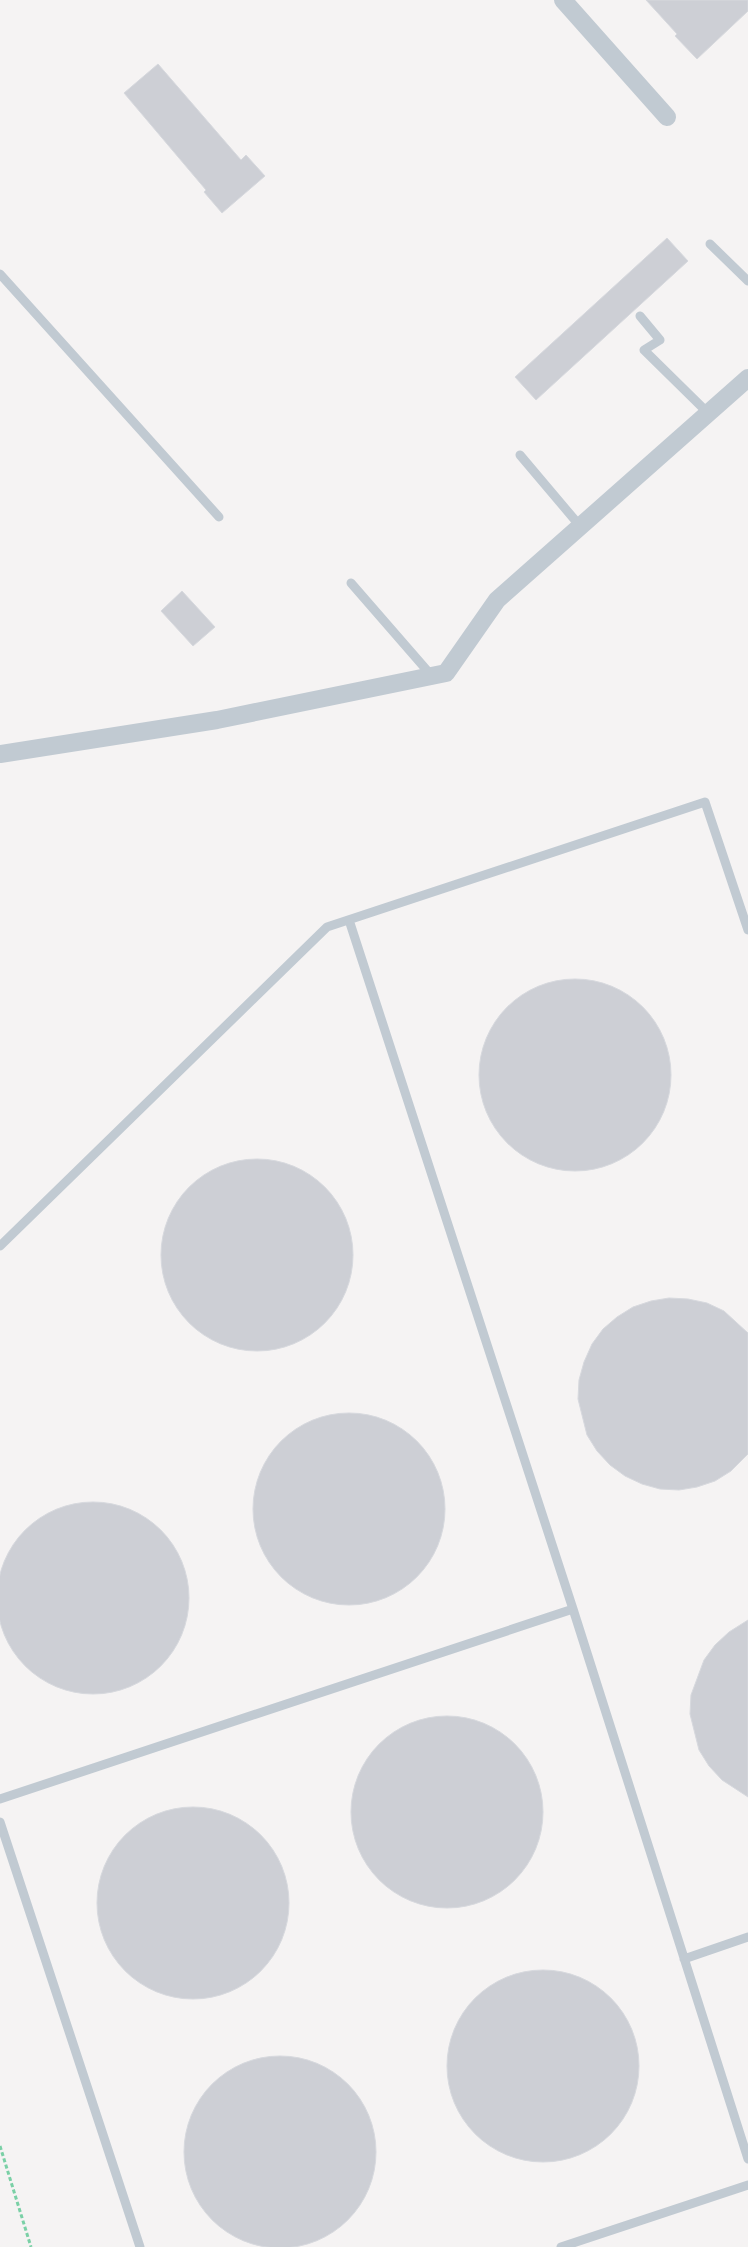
<svg xmlns="http://www.w3.org/2000/svg" width="748" height="2247" viewBox="0 0 748 2247" font-family="'IBM Plex Sans',sans-serif">
<style>
.building{fill:#cdcfd5;stroke:#d7d9de}
.lines{fill:none;stroke-linecap:round;stroke-linejoin:round}
.path{stroke:#7ad0a6;stroke-width:3;stroke-dasharray:4 2.5;stroke-linecap:butt}
.lane{stroke:#c1cad2;stroke-width:9}
.street{stroke:#c1cad2;stroke-width:18}
</style>
<rect width="100%" height="100%" fill="#f5f3f3"/>
<path class="building" d="M 646,0 L 748,0 L 748,11 L 697,59 L 675,36 L 677,34 Z
M 158,64 L 241,160 L 246,155 L 265,176 L 222,213 L 204,192 L 206,190 L 124,93 Z
M 667,238 L 688,261 L 536,400 L 515,377 Z
M 182,591 L 215,627 L 193,646 L 161,611 Z
M479 1075a96 96 0 1 1 192 0a96 96 0 1 1-192 0Z
M161 1255a96 96 0 1 1 192 0a96 96 0 1 1-192 0Z
M 669,1298 L 688,1299 L 707,1303 L 724,1311 L 748,1333 L 748,1454 L 731,1471 L 715,1481 L 697,1487 L 679,1490 L 660,1489 L 642,1484 L 625,1476 L 610,1465 L 597,1451 L 587,1435 L 578,1399 L 579,1380 L 584,1362 L 592,1344 L 603,1329 L 617,1317 L 633,1307 L 651,1301 Z
M253 1509a96 96 0 1 1 192 0a96 96 0 1 1-192 0Z
M-3 1598a96 96 0 1 1 192 0a96 96 0 1 1-192 0Z
M 748,1620 L 748,1797 L 722,1780 L 709,1766 L 699,1750 L 690,1714 L 691,1695 L 704,1660 L 715,1645 L 729,1632 Z
M351 1812a96 96 0 1 1 192 0a96 96 0 1 1-192 0Z
M97 1903a96 96 0 1 1 192 0a96 96 0 1 1-192 0Z
M447 2066a96 96 0 1 1 192 0a96 96 0 1 1-192 0Z
M184 2152a96 96 0 1 1 192 0a96 96 0 1 1-192 0Z"/>
<g class="lines">
<path class="path" d="M 0,2146 L 31,2247"/>
<path class="lane" d="M 710,244 L 748,281
M 0,274 L 219,517
M 640,316 L 660,340 L 644,350 L 708,413
M 520,455 L 580,526
M 351,583 L 431,675
M 349,920 L 573,1609 L 748,2159
M 0,1246 L 327,927 L 705,802 L 748,930
M 0,1799 L 573,1609
M 0,1822 L 140,2247
M 684,1959 L 748,1937
M 561,2247 L 748,2185"/>
<path class="street" d="M 563,0 L 667,117
M 0,754 L 217,720 L 446,673 L 497,600 L 748,378"/>
</g>
</svg>
